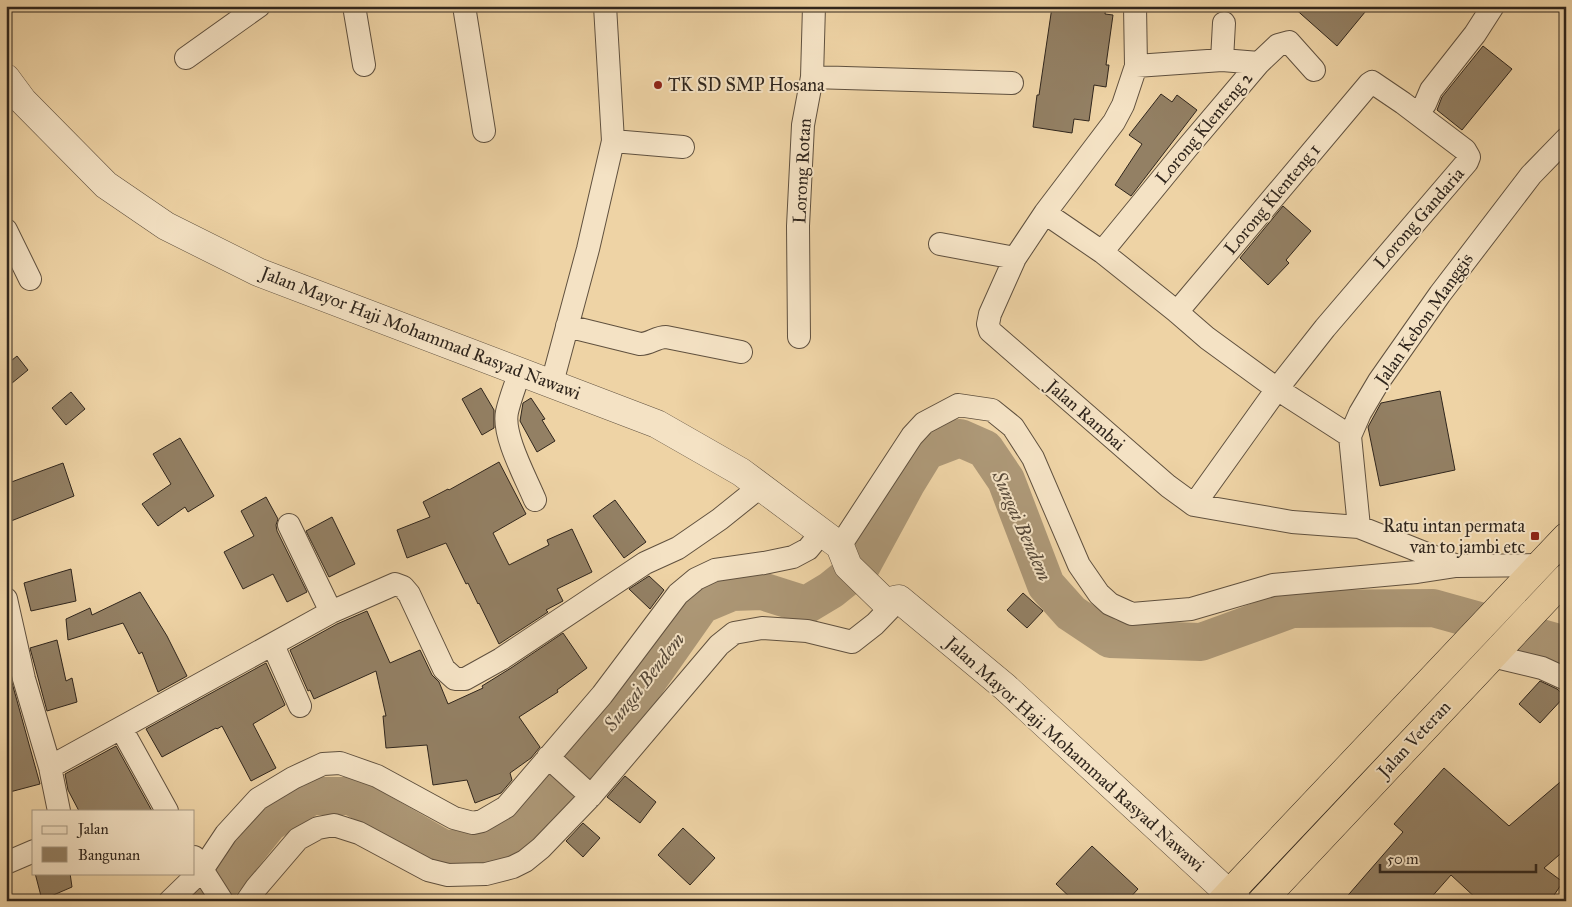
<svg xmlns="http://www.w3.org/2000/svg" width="1572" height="907" viewBox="0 0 1572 907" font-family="'IM FELL Great Primer',serif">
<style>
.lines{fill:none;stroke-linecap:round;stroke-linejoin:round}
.river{stroke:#ad9877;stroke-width:38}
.building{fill:#938064;stroke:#30261d}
.minor-casing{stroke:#60513f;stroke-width:24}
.tertiary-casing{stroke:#60513f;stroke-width:29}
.trunk-casing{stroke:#30261d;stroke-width:29}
.minor{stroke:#f4e2c4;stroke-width:22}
.tertiary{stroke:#f4e2c4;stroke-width:28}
.trunk{stroke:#eed3a5;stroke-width:28}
.poi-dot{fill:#8f2418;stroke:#f4e2c4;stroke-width:2}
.labels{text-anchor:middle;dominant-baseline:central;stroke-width:4;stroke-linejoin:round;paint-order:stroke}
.poi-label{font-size:18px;fill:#30261d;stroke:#f4e2c4;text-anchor:start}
.street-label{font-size:18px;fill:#30261d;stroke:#f4e2c4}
.water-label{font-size:19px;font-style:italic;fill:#564838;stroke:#f4e2c4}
</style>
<rect width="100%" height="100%" fill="#eed3a5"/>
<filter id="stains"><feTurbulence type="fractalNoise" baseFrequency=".004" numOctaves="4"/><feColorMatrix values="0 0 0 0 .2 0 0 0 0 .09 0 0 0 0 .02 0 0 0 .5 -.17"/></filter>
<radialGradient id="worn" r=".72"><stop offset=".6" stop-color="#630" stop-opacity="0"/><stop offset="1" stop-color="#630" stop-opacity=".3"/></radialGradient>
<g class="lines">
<path class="river" d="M 207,901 L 269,823 L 311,796 L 351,796 L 444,849 L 485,847 L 523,828 L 642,689 L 701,605 L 732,592 L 762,591 L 806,605 L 831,590 L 862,565 L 907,482 L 926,451 L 960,438 L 985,449 L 1006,480 L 1046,585 L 1071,613 L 1110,639 L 1201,642 L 1292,609 L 1433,608 L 1566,645"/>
</g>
<path class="building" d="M 1062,6 L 1106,6 L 1105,14 L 1113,15 L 1106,65 L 1109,65 L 1106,87 L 1094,85 L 1089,121 L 1074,119 L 1072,133 L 1033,127 L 1037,95 L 1039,95 L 1052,7 L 1062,8 Z
M 1292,6 L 1370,6 L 1337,46 Z
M 1483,46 L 1512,69 L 1462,130 L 1437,110 L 1442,97 Z
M 1161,94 L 1172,102 L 1177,95 L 1197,110 L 1131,196 L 1115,185 L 1142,144 L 1129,135 Z
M 1283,206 L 1311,231 L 1286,260 L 1289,263 L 1268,285 L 1240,258 Z
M 17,356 L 28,370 L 6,388 L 6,365 Z
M 481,388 L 494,410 L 494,428 L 482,435 L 462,399 Z
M 1440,391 L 1455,470 L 1380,486 L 1368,427 L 1381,403 Z
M 71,392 L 85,409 L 66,425 L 52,408 Z
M 531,398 L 545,419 L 542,420 L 555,441 L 537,452 L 520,421 L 523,403 Z
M 180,438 L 214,496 L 188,512 L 185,507 L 158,526 L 142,504 L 171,484 L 153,454 Z
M 499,462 L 526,514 L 493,533 L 509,565 L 549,545 L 547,540 L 572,529 L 592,572 L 557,589 L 563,601 L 546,610 L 548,612 L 499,644 L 479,603 L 478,604 L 468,583 L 466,584 L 446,543 L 407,558 L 397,530 L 430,517 L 423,502 L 448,489 L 449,490 Z
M 63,463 L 74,496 L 6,523 L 6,484 Z
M 266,497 L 278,519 L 276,525 L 277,531 L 307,592 L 287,602 L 273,574 L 243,589 L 224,552 L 254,536 L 241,511 Z
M 615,500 L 646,542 L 624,558 L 593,516 Z
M 332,517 L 355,564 L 329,577 L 306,531 Z
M 71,569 L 76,601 L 31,611 L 24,583 Z
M 649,576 L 664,590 L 650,609 L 629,589 Z
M 140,592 L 167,636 L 187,676 L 158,692 L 142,652 L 139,654 L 123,623 L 68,640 L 66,619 L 90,608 L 92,615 Z
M 1023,593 L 1043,611 L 1027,628 L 1007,610 Z
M 367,611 L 390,663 L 420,650 L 432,675 L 439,682 L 448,704 L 483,688 L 482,686 L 511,668 L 563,633 L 587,668 L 557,690 L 558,692 L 519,717 L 540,747 L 531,758 L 510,773 L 512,780 L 501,793 L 475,803 L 467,780 L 433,785 L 427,745 L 386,748 L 383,716 L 386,716 L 376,671 L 314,699 L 310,690 L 308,691 L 290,650 L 337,624 Z
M 57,640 L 66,681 L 72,678 L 77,702 L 47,711 L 30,648 Z
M 6,661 L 40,784 L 6,793 Z
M 266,663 L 285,705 L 253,724 L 276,768 L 251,781 L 222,726 L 217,729 L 216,728 L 162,757 L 146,729 Z
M 1540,681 L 1557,689 L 1565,696 L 1540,723 L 1519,704 Z
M 116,746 L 152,811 L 79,811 L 68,790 L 65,774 Z
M 1444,768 L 1509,826 L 1566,777 L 1566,849 L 1544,868 L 1563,882 L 1550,901 L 1479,901 L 1451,875 L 1428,901 L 1343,901 L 1403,832 L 1394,824 Z
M 625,776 L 656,802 L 640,823 L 607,797 Z
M 583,823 L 600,838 L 583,857 L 566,841 Z
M 683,828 L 715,858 L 690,885 L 658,855 Z
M 1092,846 L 1138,889 L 1127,901 L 1074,901 L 1056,884 Z
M 35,873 L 70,873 L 72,887 L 42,900 Z"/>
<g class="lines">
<defs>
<path id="minor" d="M 354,6 L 364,65
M 464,6 L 484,131
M 1135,6 L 1136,66 L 1123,105 L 1114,122 L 1045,213 L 1015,258 L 990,314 L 988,324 L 990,331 L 1168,486 L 1194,505 L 1292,522 L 1359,527 L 1457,566 L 1539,565
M 186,58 L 259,6
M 1222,60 L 1224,23
M 1136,66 L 1222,60 L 1259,63
M 812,77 L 1012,83
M 1416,112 L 1425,104 L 1431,90 L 1475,34 L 1493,6
M 613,141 L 683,147
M 1045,213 L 1102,252 L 1177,312 L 1207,338 L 1277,389 L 1350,436
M 6,230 L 30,279
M 940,244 L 1015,258
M 1102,252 L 1187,148 L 1259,63 L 1278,45 L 1289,42 L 1314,70
M 1177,312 L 1369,84 L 1372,82 L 1403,103 L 1465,150 L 1469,157 L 1467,162 L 1325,328 L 1277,389 L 1194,505
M 567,326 L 640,344 C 650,344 656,337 666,337 L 741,352
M 799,337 L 798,226 L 803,125 L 812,77 L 814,6
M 520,371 C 516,384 510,398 507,412 C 502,435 526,478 535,500
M 552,383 L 588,249 L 613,141 L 605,6
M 289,525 L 331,612
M 1359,527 L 1350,436 L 1360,413 L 1379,381 L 1440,294 L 1531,175 L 1566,139
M 840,546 L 912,436 L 924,423 L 958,405 L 992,410 L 1013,427 L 1033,458 L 1079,565 L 1099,594 L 1110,604 L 1132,614 L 1191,609 L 1273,585 L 1417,572 L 1456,566
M 6,599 L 24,679 L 50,767 L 59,811
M 273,645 L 300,706
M 1492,656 L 1542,668 L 1566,679
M 121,728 L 167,811
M 548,757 L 591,796
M 50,767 L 331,612 L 395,584 L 403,587 L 409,594 L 444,669 L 455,679 L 465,679 L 501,659 L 645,563 L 678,548 L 720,519 L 761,486
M 194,857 L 222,901
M 6,863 L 34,851
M 170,901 L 202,870 L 226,834 L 258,799 L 293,778 L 323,764 L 340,763 L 377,776 L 454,818 L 473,823 L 482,821 L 506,807 L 602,695 L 678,594 L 696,579 L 715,570 L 764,563 L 793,557 L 808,549 L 822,532
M 247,901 L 256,888 L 298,839 L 318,828 L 334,825 L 359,833 L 428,870 L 448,875 L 486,874 L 513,867 L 525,861 L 541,848 L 591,796 L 719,645 L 734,633 L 762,628 L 807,631 L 852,642 L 875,624 L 899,599"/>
<path id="tertiary" d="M 6,78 L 23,101 L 106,185 L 166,226 L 258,272 L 657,424 L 741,472 L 840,546 L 848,566 L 885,602 L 899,599 L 1005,687 L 1237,901"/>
<path id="trunk" d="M 1222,901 L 1566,537
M 1262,901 L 1566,578"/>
</defs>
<use href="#minor" class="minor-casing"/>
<use href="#tertiary" class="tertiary-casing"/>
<use href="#trunk" class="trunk-casing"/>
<use href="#minor" class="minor"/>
<use href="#tertiary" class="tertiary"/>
<use href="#trunk" class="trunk"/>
</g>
<g class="poi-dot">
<circle cx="658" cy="85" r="5"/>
<rect x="1530" y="531" width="10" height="10" rx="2.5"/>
</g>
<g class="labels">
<g class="poi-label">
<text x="668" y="85">TK SD SMP Hosana</text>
<text x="1525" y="526" text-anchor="end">Ratu intan permata<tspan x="1525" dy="21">van to jambi etc</tspan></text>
</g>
<g class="street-label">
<text transform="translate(1204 128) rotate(-50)">Lorong Klenteng 2</text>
<text transform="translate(802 171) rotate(-87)">Lorong Rotan</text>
<text transform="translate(1272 199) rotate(-50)">Lorong Klenteng 1</text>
<text transform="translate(1419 218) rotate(-49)">Lorong Gandaria</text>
<text transform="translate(1424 319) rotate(-55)">Jalan Kebon Manggis</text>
<text transform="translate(421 333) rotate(21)">Jalan Mayor Haji Mohammad Rasyad Nawawi</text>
<text transform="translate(1086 415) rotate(41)">Jalan Rambai</text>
<text transform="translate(1414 739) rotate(-47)">Jalan Veteran</text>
<text transform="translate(1075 754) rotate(42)">Jalan Mayor Haji Mohammad Rasyad Nawawi</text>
</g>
<g class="water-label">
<text transform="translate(1022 526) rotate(66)">Sungai Bendem</text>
<text transform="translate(644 682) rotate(-52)">Sungai Bendem</text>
</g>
</g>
<rect width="1572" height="907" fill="none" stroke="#eed3a5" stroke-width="25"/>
<rect x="8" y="8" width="1557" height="892" fill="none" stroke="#30261d" stroke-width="2.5"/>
<rect x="12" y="12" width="1547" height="882" fill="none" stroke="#30261d"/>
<rect x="32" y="810" width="162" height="65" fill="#f4e2c4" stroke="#a69781"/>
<rect x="42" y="826" width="25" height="8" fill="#f4e2c4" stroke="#a69781"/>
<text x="78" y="834" font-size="15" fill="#30261d">Jalan</text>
<rect x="42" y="847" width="25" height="15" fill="#938064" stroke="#a69781"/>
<text x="78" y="860" font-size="15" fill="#30261d">Bangunan</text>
<path d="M1380 864v8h156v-8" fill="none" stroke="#30261d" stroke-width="2.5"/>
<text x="1387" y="864" font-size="15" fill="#30261d" stroke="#f4e2c4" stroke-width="4" paint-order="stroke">50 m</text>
<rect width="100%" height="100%" filter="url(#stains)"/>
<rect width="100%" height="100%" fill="url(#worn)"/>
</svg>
